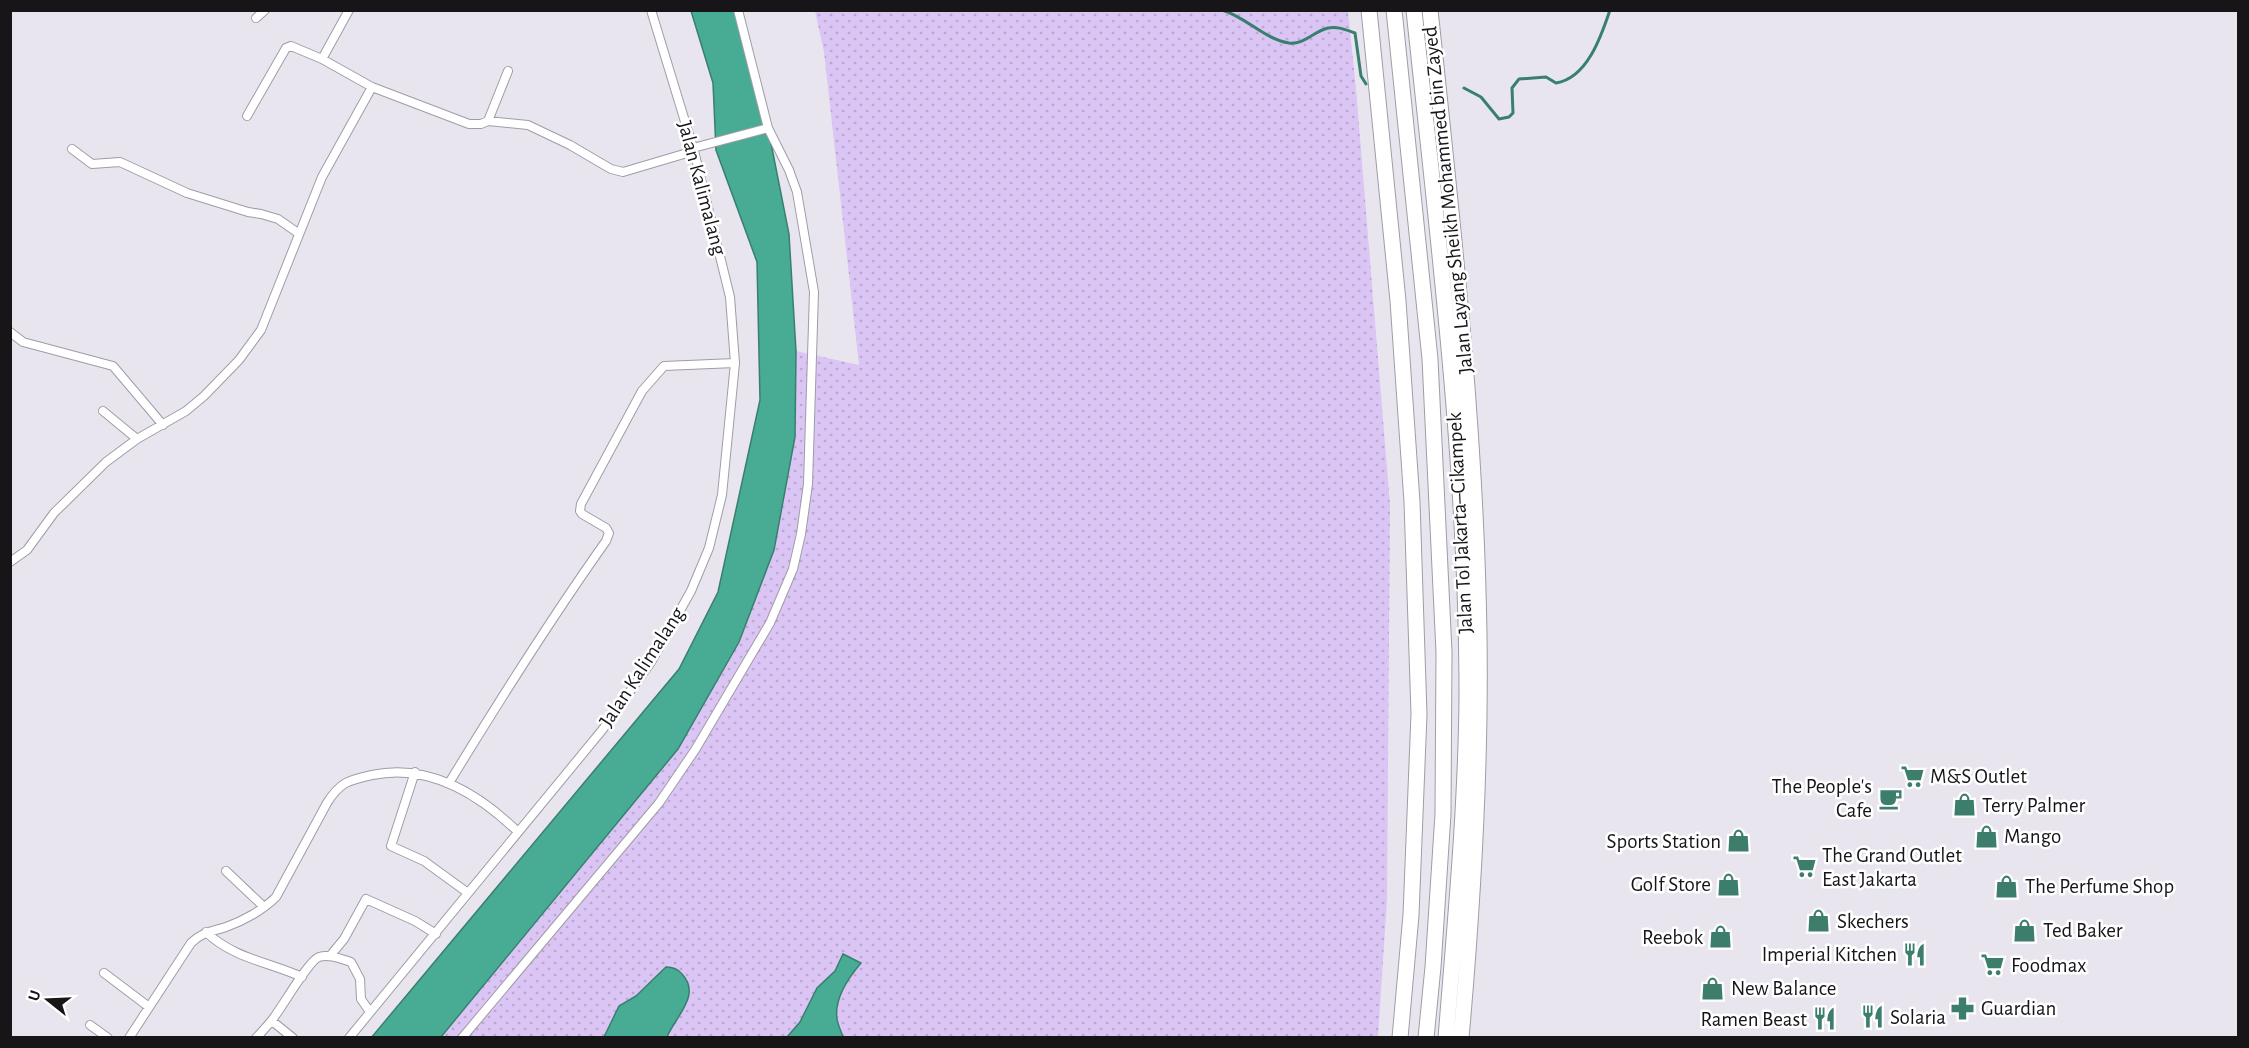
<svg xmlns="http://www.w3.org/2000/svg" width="2249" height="1048" viewBox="0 0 2249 1048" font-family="'Alegreya Sans',sans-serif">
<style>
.grass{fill:url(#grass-dots)}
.water{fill:#48ac94;stroke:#397f6f;stroke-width:1.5}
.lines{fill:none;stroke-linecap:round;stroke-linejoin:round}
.stream{stroke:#397f6f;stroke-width:3}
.street-casing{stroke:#a09ca5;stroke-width:10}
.highway-casing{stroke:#a09ca5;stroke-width:17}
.street{stroke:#fff;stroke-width:8}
.highway{stroke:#fff;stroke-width:15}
.labels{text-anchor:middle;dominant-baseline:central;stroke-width:5;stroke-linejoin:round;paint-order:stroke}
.street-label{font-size:21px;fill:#171518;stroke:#fff}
.poi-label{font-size:21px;fill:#171518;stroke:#fff;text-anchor:start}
</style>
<defs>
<pattern id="grass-dots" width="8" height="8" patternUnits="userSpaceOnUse" patternTransform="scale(1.5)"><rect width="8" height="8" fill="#dac5f4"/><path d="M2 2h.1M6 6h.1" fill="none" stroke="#baa8d0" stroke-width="1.8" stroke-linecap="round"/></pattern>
</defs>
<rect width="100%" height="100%" fill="#e9e5ef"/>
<path class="grass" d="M 815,11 L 1348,11 L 1356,89 L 1390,505 L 1387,899 L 1378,1037 L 440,1038 L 599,846 L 795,437 L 796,351 L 859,365 L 824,52 Z"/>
<path class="water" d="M 691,11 L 738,11 L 768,128 L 789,234 L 796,351 L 795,437 L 774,550 L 739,642 L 678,749 L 441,1037 L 371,1038 L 679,669 L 718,592 L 760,400 L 757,262 L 716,150 L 713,83 Z
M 843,954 L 861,963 C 849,977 834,999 837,1019 C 838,1025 841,1031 843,1037 L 787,1037 L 800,1022 L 817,988 L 835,971 Z
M 666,967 C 673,967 678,969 682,974 C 702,995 675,1017 667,1037 L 604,1037 L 619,1006 L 636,996 Z"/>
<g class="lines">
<path class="stream" d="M 1222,10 C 1246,17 1264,39 1289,43 C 1304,45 1314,31 1328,28 C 1338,26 1346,30 1355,33 L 1361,76 L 1366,84
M 1464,88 L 1481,97 L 1499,119 L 1509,117 L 1513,113 L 1512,88 L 1519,79 L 1546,77 L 1556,83 C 1587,78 1601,37 1610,10"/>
<defs>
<path id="street" d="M 349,10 L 322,59 L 372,87 L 469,124 L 481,124 L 488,121 L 528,125 L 570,145 L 611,169 L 623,172 L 694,151
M 256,18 L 265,10
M 247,116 L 286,48 L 291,46 L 322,59
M 488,121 L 508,71
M 693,148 L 768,128
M 72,149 L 92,164 L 120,162 L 187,193 L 248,212 L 261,214 L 278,219 L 298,233
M 10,332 L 23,342 L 113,366 L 163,425
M 103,411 L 137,439
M 10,562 L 27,550 L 54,513 L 106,462 L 137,439 L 186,411 L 204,396 L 239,360 L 261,330 L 322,177 L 372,87
M 415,772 L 391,846 L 424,861 L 468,893
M 449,783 C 499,701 550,620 606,541 L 609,533 L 606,528 L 582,514 L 580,511 L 581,504 L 642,391 L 664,366 L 735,363
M 226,871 L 264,907
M 206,932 C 233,958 268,962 302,977
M 330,956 L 344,939 L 366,899 L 415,921 L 436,934
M 104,973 L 149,1007
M 272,1021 L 293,1038
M 90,1025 L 108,1038
M 129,1038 L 191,943 C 204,931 211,932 226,927 C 243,921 263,910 276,897 L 327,803 C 340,782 349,780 372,775 C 429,763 479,794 518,832
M 256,1038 C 262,1032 267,1026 272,1020 C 281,1009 309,960 319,957 C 330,954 341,959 351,962 L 360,979 L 361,999 L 370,1012
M 349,1038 L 603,729 L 651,662 L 691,591 L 709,548 L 722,495 L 735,363 L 730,297 L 694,151 L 651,10
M 462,1038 L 659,803 L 695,750 L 770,623 L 793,569 L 801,534 L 808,484 L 814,292 L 797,192 L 789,170 L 768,128 L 738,10"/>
<path id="highway" d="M 1369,10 L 1398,301 L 1412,502 L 1419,714 L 1411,915 L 1400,1038
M 1394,10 L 1430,359 L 1444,652 L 1443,814 L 1433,967 L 1426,1038
M 1414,10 C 1438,239 1467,467 1467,697 C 1466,810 1455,924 1446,1038
M 1430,10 C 1452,218 1476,426 1479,635 C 1481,769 1473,903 1461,1038"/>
</defs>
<use href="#street" class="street-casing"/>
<use href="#highway" class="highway-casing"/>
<use href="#street" class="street"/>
<use href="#highway" class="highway"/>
</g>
<defs>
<symbol id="supermarket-bare" viewBox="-9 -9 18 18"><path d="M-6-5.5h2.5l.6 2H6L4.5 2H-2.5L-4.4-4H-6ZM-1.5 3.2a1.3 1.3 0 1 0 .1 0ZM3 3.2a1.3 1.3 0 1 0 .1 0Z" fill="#3c7d6c" stroke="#fff" stroke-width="2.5" paint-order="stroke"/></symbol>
<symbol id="cafe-bare" viewBox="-9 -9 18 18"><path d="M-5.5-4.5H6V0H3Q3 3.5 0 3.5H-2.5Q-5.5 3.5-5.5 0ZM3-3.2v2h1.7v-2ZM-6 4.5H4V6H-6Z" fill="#3c7d6c" stroke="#fff" stroke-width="2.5" paint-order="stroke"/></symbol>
<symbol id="shop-bare" viewBox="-9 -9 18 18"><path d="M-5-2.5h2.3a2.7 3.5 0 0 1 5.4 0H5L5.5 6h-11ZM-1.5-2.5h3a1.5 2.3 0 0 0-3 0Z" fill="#3c7d6c" stroke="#fff" stroke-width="2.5" paint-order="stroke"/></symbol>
<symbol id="restaurant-bare" viewBox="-9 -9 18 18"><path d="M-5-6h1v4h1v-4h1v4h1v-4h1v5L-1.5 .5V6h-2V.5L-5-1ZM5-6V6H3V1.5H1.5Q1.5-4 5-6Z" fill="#3c7d6c" stroke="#fff" stroke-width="2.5" paint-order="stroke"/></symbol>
<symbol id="pharmacy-bare" viewBox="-9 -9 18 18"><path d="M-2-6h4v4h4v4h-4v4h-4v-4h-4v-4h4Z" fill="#3c7d6c" stroke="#fff" stroke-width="2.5" paint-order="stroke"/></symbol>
</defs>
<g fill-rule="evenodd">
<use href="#supermarket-bare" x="1896" y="760" width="33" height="33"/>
<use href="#cafe-bare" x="1874" y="782" width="33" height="33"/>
<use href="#shop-bare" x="1948" y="788" width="33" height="33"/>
<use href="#shop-bare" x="1970" y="820" width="33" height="33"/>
<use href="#shop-bare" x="1722" y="824" width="33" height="33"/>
<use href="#supermarket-bare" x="1788" y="850" width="33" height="33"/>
<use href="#shop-bare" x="1712" y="868" width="33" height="33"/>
<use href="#shop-bare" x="1990" y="870" width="33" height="33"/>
<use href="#shop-bare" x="1802" y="904" width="33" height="33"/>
<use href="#shop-bare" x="2008" y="914" width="33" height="33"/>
<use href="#shop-bare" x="1704" y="920" width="33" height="33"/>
<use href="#restaurant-bare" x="1898" y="938" width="33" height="33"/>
<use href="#supermarket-bare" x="1976" y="948" width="33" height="33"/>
<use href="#shop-bare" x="1696" y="972" width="33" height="33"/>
<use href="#pharmacy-bare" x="1946" y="992" width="33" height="33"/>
<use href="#restaurant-bare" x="1856" y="1000" width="33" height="33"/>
<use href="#restaurant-bare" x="1808" y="1002" width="33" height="33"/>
</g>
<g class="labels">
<g class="street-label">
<text transform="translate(702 188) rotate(75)">Jalan Kalimalang</text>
<text transform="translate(1448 200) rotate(-96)">Jalan Layang Sheikh Mohammed bin Zayed</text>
<text transform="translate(1460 523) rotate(-93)">Jalan Tol Jakarta–Cikampek</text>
<text transform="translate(642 667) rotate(-57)">Jalan Kalimalang</text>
</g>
<g class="poi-label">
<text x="1930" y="776">M&amp;S Outlet</text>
<text x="1872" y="786" text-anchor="end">The People's<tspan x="1872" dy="24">Cafe</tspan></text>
<text x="1982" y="805">Terry Palmer</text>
<text x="2004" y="836">Mango</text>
<text x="1721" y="841" text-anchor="end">Sports Station</text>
<text x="1822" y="855">The Grand Outlet<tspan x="1822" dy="24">East Jakarta</tspan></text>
<text x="1711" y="884" text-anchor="end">Golf Store</text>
<text x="2025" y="886">The Perfume Shop</text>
<text x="1837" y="921">Skechers</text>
<text x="2043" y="930">Ted Baker</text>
<text x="1703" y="937" text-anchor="end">Reebok</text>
<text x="1897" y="954" text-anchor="end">Imperial Kitchen</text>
<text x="2011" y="965">Foodmax</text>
<text x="1731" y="988">New Balance</text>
<text x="1981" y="1008">Guardian</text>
<text x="1890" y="1017">Solaria</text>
<text x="1807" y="1019" text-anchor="end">Ramen Beast</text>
</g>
</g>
<rect width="2249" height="1048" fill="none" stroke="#171518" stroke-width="24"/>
<g transform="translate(48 1000) rotate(288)" stroke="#ffffff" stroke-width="4.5" paint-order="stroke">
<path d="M0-4.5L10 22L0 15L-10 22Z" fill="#171518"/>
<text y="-9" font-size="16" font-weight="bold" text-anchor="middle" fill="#171518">U</text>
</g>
</svg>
